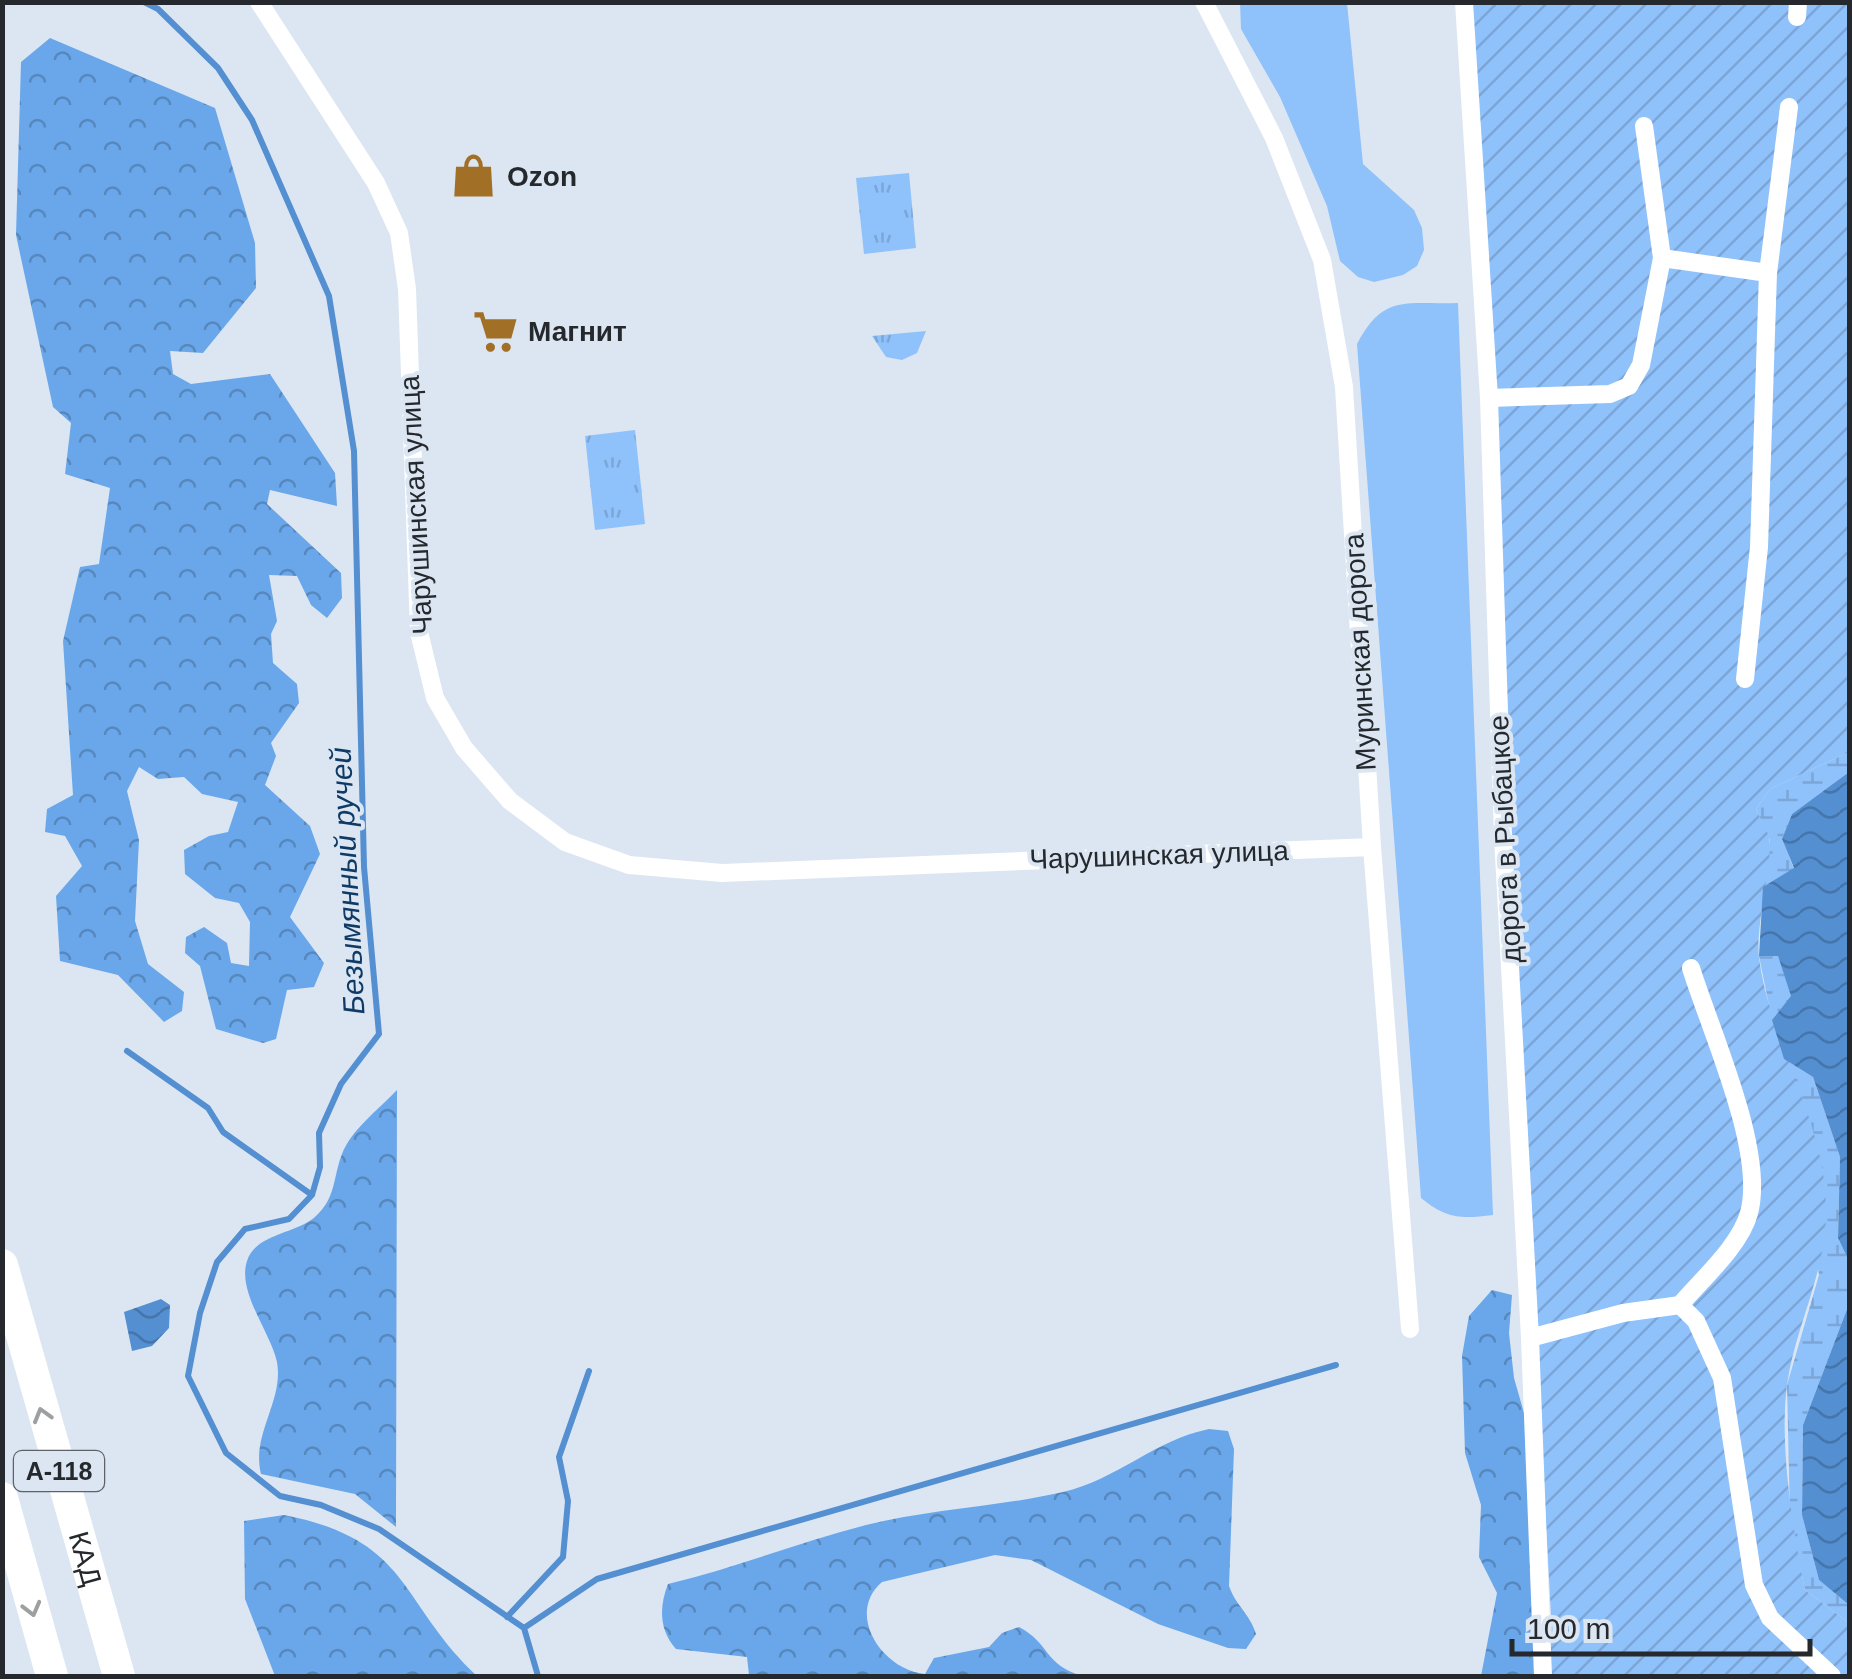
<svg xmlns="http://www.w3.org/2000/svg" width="1852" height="1679" viewBox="0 0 1852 1679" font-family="Helvetica,sans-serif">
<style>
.grass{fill:#8fc1fa}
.forest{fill:url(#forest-crowns)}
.wetland{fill:url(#wetland-marsh)}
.park{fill:url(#park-tufts)}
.garden{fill:url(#garden-furrows)}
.water{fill:url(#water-waves)}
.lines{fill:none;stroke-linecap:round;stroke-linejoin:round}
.stream{stroke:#538fd1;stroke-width:6}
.street{stroke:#fff;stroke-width:18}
.highway{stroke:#fff;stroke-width:32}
.oneway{stroke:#9d9fa0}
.labels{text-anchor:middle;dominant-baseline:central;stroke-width:8;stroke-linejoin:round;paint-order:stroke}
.shield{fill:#dbe6f2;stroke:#5c6268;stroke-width:2.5}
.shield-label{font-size:25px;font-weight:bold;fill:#25292d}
.poi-label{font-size:28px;font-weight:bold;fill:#25292d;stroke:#dbe6f2;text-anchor:start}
.street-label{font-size:28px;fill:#25292d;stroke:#dbe6f2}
.water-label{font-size:30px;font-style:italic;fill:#0e3a65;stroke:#dbe6f2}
</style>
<defs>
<pattern id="forest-crowns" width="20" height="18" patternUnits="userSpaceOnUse" patternTransform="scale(2.5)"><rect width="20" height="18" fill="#69a7ea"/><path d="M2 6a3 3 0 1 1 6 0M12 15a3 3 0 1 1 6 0" fill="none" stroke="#5688be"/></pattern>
<pattern id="wetland-marsh" width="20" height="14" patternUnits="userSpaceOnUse" patternTransform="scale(2.5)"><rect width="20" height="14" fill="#8fc1fa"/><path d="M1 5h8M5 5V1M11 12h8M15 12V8" fill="none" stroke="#7ba6d7"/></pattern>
<pattern id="park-tufts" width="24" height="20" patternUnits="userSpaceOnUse" patternTransform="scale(2.5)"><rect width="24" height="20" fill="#8fc1fa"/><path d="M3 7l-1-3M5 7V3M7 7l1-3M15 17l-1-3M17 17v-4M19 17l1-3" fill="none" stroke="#7ba6d7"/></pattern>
<pattern id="garden-furrows" width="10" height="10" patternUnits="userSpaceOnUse" patternTransform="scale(2.5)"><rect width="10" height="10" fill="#8fc1fa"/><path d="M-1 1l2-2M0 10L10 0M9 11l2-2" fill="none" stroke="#7ba6d7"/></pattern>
<pattern id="water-waves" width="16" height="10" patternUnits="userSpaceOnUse" patternTransform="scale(2.5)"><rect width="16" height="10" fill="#538fd1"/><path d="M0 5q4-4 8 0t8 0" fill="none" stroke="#4575aa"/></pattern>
</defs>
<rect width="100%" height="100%" fill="#dbe6f2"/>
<path class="grass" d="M 1240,2 L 1347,3 L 1363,164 L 1414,210 L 1422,228 L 1424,250 L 1417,266 L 1403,275 L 1374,282 L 1358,277 L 1340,261 L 1327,206 L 1280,97 L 1241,29 Z
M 1458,303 L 1493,1215 C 1461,1219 1447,1219 1421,1198 L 1357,344 C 1384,293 1406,305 1458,303 Z"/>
<path class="forest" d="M 50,38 L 215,108 L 255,243 L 256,288 L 203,353 L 170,351 L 173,374 L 191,384 L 270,374 L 335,473 L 337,506 L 270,490 L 267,504 L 341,573 L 342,598 L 327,618 L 311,605 L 297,576 L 269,575 L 277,621 L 271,634 L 273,663 L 297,684 L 299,703 L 271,743 L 276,756 L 265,785 L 310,826 L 320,854 L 290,917 L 324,963 L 314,987 L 287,990 L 276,1039 L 263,1043 L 216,1029 L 200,966 L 185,953 L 186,937 L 204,927 L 227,943 L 231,963 L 249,966 L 250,922 L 239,903 L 215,898 L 185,874 L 184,850 L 209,836 L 228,832 L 238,802 L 202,794 L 184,777 L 158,779 L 139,767 L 127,791 L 139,840 L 135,921 L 148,964 L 184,992 L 182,1011 L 164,1022 L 118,975 L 60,961 L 56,896 L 82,866 L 65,836 L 45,832 L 47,809 L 73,795 L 63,641 L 80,567 L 99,564 L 110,488 L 65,474 L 71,423 L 53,407 L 16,235 L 21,62 Z
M 397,1090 L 396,1527 L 355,1494 L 261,1474 C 251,1434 284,1401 277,1362 C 270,1331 237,1292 247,1261 C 256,1233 297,1234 316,1216 C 336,1198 333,1177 342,1154 C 351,1130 379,1109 397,1090 Z
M 1492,1290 L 1512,1295 L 1509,1333 L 1514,1378 L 1526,1420 L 1538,1642 L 1534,1676 L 1481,1676 L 1497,1593 L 1479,1557 L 1481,1505 L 1465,1453 L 1462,1356 L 1469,1316 Z
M 1209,1429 L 1228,1431 L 1234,1449 L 1229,1586 C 1236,1606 1250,1614 1256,1634 L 1246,1649 L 1228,1648 L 1158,1624 L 1031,1560 L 995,1555 L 882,1582 C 845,1614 882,1670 925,1674 L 934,1658 L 989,1647 L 1002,1633 L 1019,1627 C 1052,1645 1042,1663 1082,1676 L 738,1676 L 749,1675 L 747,1657 L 676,1649 C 659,1630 659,1607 668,1584 C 736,1568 799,1542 866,1525 C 931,1509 998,1507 1063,1492 C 1116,1480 1155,1440 1209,1429 Z
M 284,1515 C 412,1540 398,1602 477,1676 L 275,1676 L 245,1599 L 244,1521 Z"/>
<path class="wetland" d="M 1849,752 L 1849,772 L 1792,814 L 1782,839 L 1794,869 L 1763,887 L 1770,840 L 1756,809 L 1770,789 Z
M 1759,956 L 1778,956 L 1792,996 L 1772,1020 Z
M 1784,1059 L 1813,1077 L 1840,1157 L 1838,1238 L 1849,1261 L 1849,1304 L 1803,1425 L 1802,1515 L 1819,1580 L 1849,1605 L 1849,1623 L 1805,1590 L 1790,1518 L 1787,1385 L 1819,1275 Z"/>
<path class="park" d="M 909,173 L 916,248 L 864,254 L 856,178 Z
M 926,331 L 917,353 L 902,360 L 886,357 L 872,336 Z
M 635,430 L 645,524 L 595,530 L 585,436 Z"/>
<path class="garden" d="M 1463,3 L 1849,3 L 1849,752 L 1770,789 L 1756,809 C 1760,818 1766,828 1769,837 C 1774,859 1755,924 1759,958 C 1771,1048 1828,1123 1826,1215 C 1825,1275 1795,1327 1787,1385 C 1779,1445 1793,1531 1805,1590 L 1849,1623 L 1849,1676 L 1548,1676 L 1551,1615 Z"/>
<path class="water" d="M 1849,772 L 1849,1261 L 1838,1238 L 1840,1157 L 1813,1077 L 1784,1059 L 1772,1020 L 1791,996 L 1778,956 L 1759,956 L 1763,887 L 1794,868 L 1782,839 L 1792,814 Z
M 161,1299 L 170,1305 L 169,1328 L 152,1346 L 132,1351 L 124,1312 Z
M 1849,1304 L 1849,1605 L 1819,1580 L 1802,1515 L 1803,1425 Z"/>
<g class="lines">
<path class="stream" d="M 144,2 L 158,9 L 218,68 L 252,120 L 329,296 L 354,451 L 364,867 L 379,1034 L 341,1084 L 319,1133 L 320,1167 L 312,1195 L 289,1219 L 245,1229 L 217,1262 L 200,1313 L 188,1376 L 226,1453 L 280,1496 L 321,1505 L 379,1529 L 524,1628 L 538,1676
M 127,1051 L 208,1108 L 223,1132 L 312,1195
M 507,1617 L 563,1557 L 568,1501 L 559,1457 L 589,1371
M 524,1628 L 597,1579 L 1336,1365"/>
<path class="street" d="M 259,2 L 376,183 L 399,233 L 407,289 L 419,632 L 435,698 L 464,748 L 510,801 L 565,842 L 629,865 L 722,873 L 1372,847
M 1204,2 L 1274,138 L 1322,260 L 1344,387 L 1372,847 L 1410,1329
M 1464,2 L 1489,398 L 1503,837 L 1530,1338 L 1543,1676
M 1797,17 L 1798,2
M 1662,258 L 1768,273
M 1489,398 L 1610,394 L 1629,386 L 1641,365 L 1662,258 L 1644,126
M 1745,679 L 1759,547 L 1768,273 L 1789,107
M 1691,968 C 1710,1030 1766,1151 1749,1213 C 1740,1246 1702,1279 1680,1305 L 1696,1321 L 1722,1378 L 1754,1585 L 1770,1618 L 1832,1676
M 1530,1338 L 1623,1313 L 1680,1305"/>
<g class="highway">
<path id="s1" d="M 2,1265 L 119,1676"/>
<path d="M 2,1498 L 52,1676"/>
</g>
</g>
<defs><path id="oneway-chevron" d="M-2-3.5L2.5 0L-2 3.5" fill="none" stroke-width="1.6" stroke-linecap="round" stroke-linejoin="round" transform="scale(2.5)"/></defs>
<g class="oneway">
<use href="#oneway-chevron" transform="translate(42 1415) rotate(-106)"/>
<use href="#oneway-chevron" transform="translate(32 1609) rotate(75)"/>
</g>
<defs>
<symbol id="shop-bare" viewBox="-9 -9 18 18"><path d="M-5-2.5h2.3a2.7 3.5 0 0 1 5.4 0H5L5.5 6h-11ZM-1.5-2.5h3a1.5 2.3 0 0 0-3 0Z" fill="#a26f26" stroke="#dbe6f2" stroke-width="2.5" paint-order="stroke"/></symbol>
<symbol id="supermarket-bare" viewBox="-9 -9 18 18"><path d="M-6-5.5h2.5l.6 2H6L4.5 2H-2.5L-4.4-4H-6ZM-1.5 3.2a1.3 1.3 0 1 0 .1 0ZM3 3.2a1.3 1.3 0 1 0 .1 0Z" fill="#a26f26" stroke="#dbe6f2" stroke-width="2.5" paint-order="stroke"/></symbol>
</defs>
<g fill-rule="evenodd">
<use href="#shop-bare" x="442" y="144" width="63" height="63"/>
<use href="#supermarket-bare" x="464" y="300" width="63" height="63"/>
</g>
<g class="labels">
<rect class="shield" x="14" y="1451" width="90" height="40" rx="8"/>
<g class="shield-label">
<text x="59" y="1471">А-118</text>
</g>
<g class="poi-label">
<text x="507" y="176">Ozon</text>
<text x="528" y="331">Магнит</text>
</g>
<g class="street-label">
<text transform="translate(416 505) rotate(-93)">Чарушинская улица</text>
<text transform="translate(1360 652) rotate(-93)">Муринская дорога</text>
<text transform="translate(1505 839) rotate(-93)">дорога в Рыбацкое</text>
<text transform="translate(1159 855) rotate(-2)">Чарушинская улица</text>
<text stroke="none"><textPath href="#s1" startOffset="305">КАД</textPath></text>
</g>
<g class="water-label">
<text transform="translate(347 881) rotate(-93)">Безымянный ручей</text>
</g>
</g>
<rect width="1852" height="1679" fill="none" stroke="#25292d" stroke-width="10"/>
<path d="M1512 1639v15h298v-15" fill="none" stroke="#25292d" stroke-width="5"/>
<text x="1527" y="1639" font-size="30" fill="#25292d" stroke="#dbe6f2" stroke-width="8" paint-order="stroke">100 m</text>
</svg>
